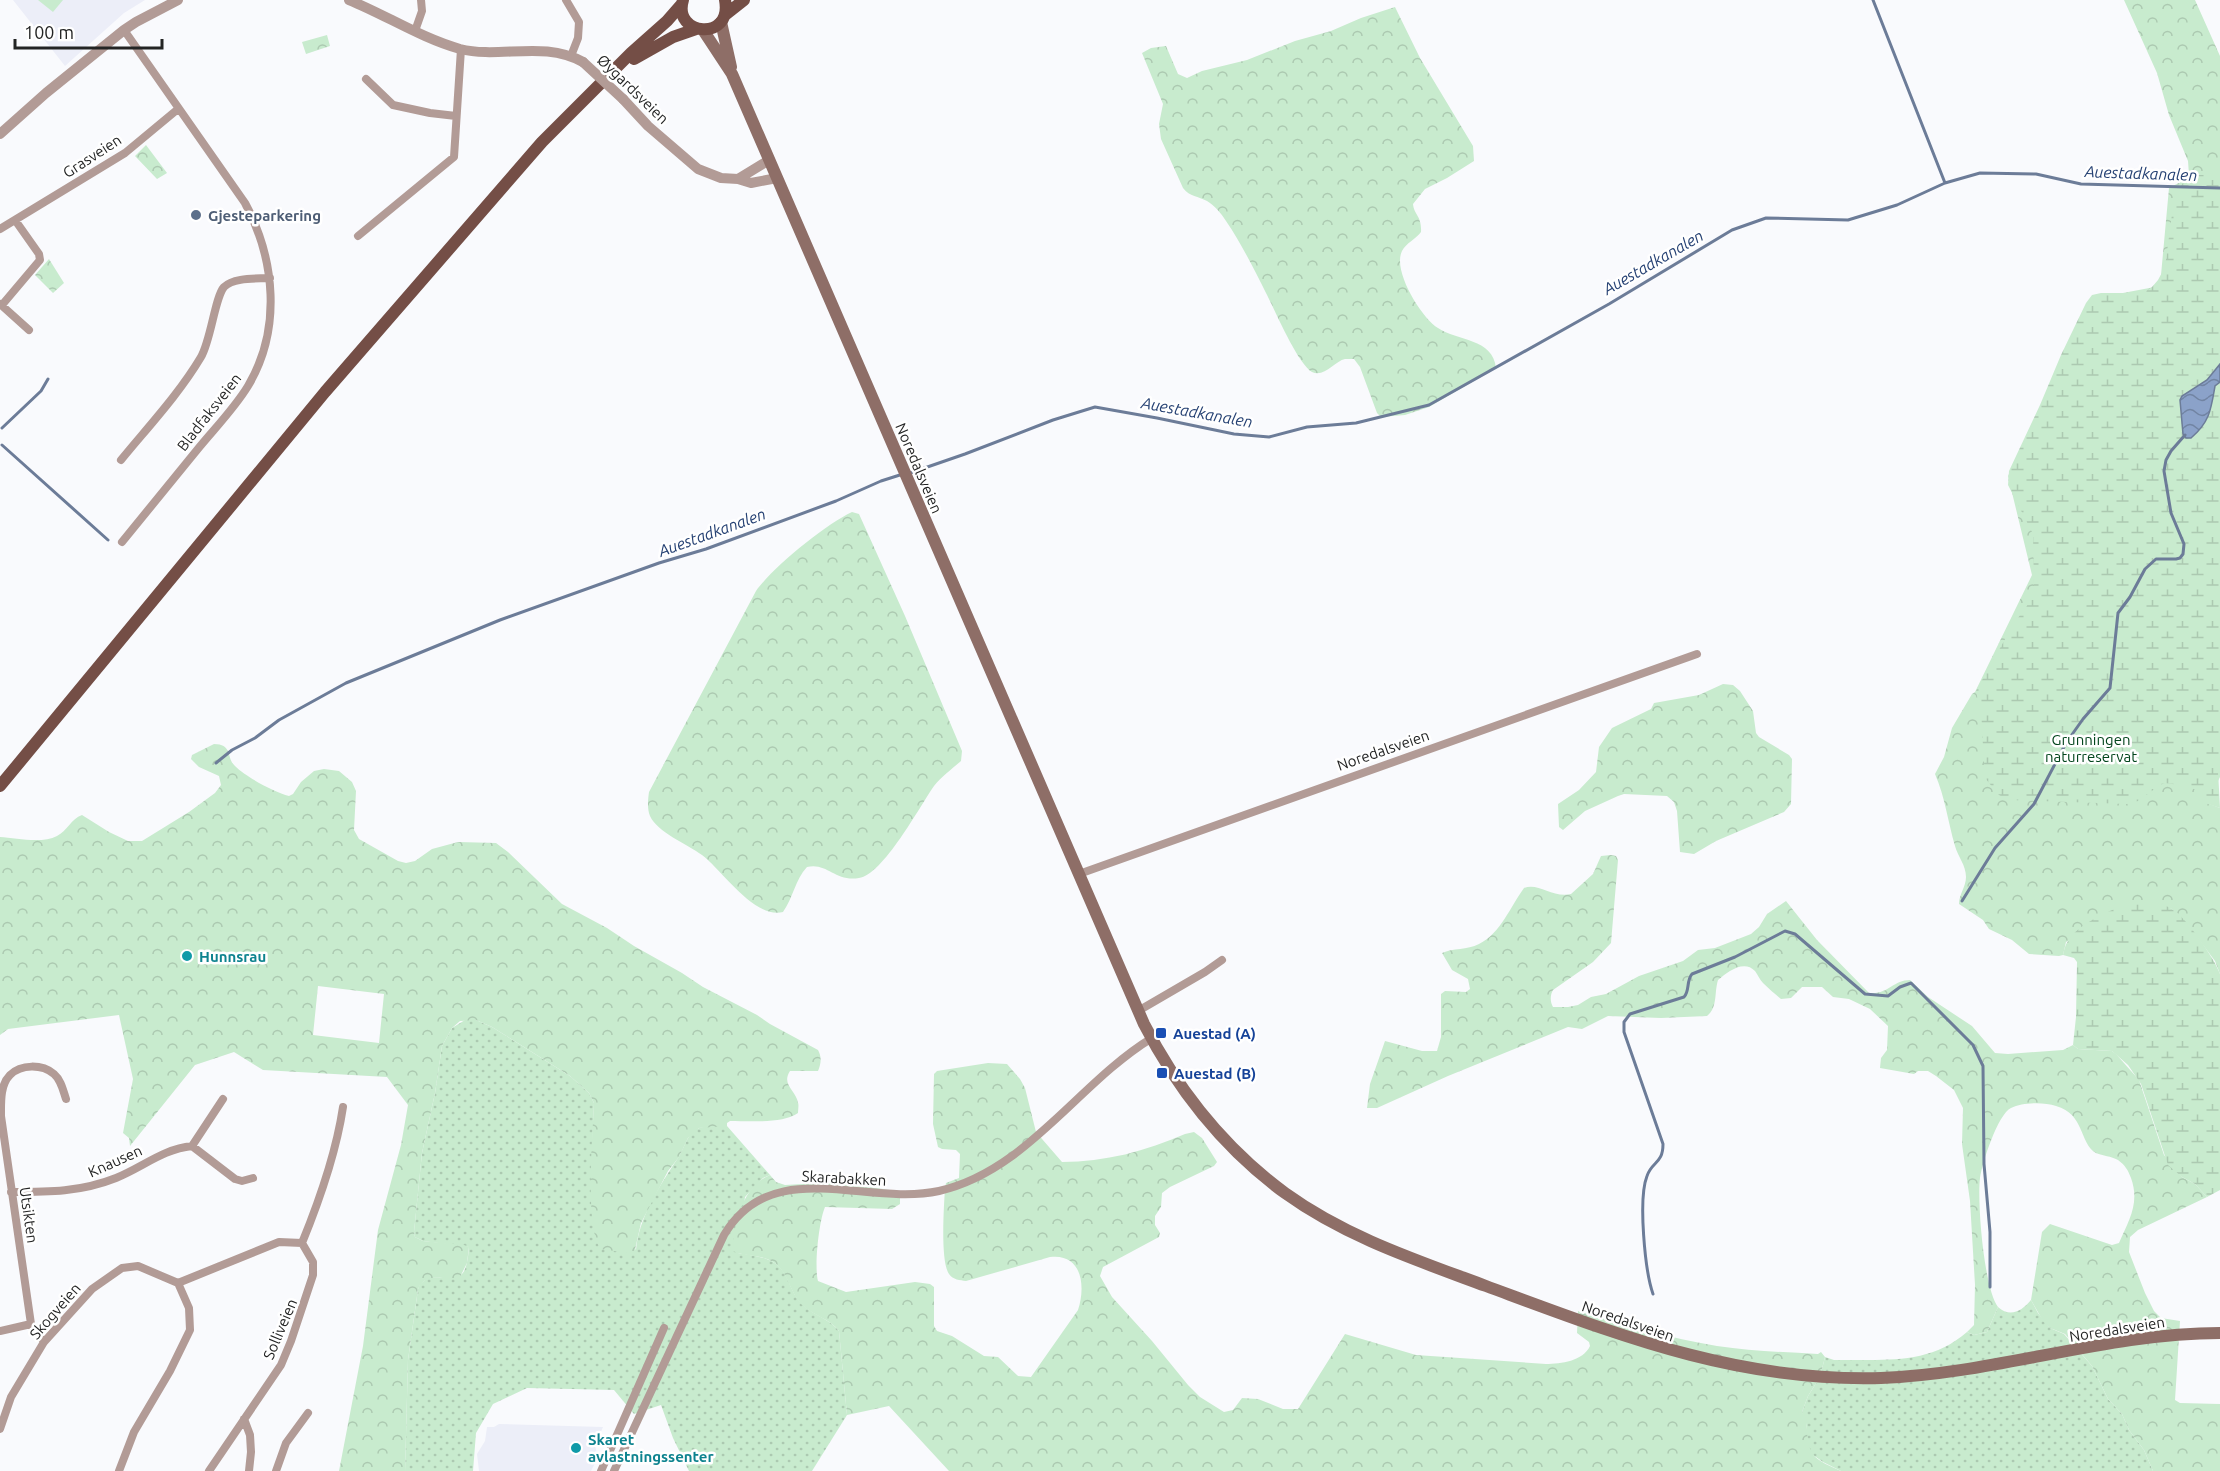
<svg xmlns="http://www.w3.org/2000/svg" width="2220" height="1471" viewBox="0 0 2220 1471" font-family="Ubuntu,sans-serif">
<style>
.built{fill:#eceef8}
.grass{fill:url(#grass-dots)}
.forest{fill:url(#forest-crowns);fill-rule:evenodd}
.wetland{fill:url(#wetland-marsh)}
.pitch{fill:#c8ebce}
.water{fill:url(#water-waves);stroke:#6c7c98;stroke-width:1.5}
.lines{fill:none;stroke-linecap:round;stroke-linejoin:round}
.stream{stroke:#6c7c98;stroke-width:3}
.minor{stroke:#b29b96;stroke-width:8}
.tertiary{stroke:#b29b96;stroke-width:10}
.secondary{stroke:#8e6e67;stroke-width:12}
.primary{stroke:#744e46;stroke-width:12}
.tertiary-bridge{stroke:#b29b96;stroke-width:10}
.service-dot{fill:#5c6f8a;stroke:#fff;stroke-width:2}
.culture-dot{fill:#0f9aa8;stroke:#fff;stroke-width:2}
.transit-dot{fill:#1a4fb4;stroke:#fff;stroke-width:2}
.labels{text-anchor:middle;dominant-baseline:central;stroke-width:5;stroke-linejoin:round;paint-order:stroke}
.street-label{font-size:15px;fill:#232424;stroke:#fff}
.service-label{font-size:15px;font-weight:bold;fill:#4e5e75;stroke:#fff;text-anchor:start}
.park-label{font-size:15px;fill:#02451c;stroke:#fff}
.culture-label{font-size:15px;font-weight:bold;fill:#0d838f;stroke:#fff;text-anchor:start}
.transit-label{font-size:15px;font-weight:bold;fill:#164399;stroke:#fff;text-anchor:start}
.water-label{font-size:16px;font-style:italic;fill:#254173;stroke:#fff}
</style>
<defs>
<pattern id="grass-dots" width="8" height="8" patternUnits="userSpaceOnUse" patternTransform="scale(1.5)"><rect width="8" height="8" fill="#c8ebce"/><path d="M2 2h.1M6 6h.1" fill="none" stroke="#acc9b1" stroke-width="1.8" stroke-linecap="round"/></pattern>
<pattern id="forest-crowns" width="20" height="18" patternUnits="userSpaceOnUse" patternTransform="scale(1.5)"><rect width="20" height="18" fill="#c8ebce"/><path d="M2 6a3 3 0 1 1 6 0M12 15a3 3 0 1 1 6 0" fill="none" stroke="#acc9b1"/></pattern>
<pattern id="wetland-marsh" width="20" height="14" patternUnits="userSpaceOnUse" patternTransform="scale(1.5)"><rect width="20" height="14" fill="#c8ebce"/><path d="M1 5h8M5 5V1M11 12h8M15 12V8" fill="none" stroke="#acc9b1"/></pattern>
<pattern id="water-waves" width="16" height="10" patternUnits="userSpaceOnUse" patternTransform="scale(1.5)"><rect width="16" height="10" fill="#8ba2c9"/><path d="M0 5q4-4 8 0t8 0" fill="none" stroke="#7184a3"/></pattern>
</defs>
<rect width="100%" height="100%" fill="#f9fafd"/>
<path class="built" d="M 13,0 L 145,0 L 124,13 L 65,66 Z
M 499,1424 L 603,1427 L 595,1446 L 598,1457 L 591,1471 L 479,1471 L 477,1454 L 485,1441 L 487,1427 L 494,1427 Z"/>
<path class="grass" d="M 465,1020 L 476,1020 L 492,1027 L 570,1076 L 589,1093 L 594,1103 L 592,1155 L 636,1250 C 639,1217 660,1185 678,1158 C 684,1149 686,1137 695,1130 C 702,1125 718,1126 727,1126 L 770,1175 L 763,1178 L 745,1197 L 738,1253 C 755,1256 775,1257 784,1273 C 792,1286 792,1295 804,1306 C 814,1315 831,1320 839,1331 L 847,1415 L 812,1471 L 689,1471 L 673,1438 L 661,1405 L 634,1414 L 614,1390 L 527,1388 L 493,1404 L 476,1433 L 473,1471 L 405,1471 L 408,1360 L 418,1289 L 420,1284 L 429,1277 C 460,1279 466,1282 469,1247 L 423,1241 L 415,1237 L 414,1232 L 422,1153 L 435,1093 L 442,1046 L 452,1028 Z
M 2031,1300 L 2038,1313 L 2050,1328 L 2064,1334 L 2092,1366 L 2108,1399 L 2122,1414 L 2129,1430 L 2144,1450 L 2153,1471 L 1841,1471 L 1823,1462 L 1813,1455 L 1807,1447 L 1807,1426 L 1802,1412 L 1808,1396 L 1820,1377 L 1825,1357 L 1834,1360 C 1883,1359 1928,1366 1967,1332 L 1974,1335 L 1987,1332 L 1998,1307 C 2010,1318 2022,1311 2031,1300 Z"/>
<path class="forest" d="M 2124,0 L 2195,0 L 2220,56 L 2220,777 L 2207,803 L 2220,808 L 2220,974 L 2215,961 L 2188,925 L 2172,909 L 2162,906 L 2131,905 L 2066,942 L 2063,955 L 2059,956 L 2029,954 L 2012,940 L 1989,929 L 1983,920 L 1959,904 C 1959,894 1966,887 1966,877 C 1966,865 1958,857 1955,846 C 1948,822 1945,797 1935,774 L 1944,757 L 1952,728 L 1972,694 L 1975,692 L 2032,575 L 2008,476 L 2091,299 L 2160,286 L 2169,188 L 2194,175 L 2189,175 L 2188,161 L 2169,115 L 2157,73 Z
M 1395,7 L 1420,58 L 1473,146 L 1474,161 L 1447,178 L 1425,189 L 1413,204 C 1414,215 1422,216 1421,232 C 1416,239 1406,243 1402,251 C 1392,271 1422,318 1438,328 C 1457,341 1493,338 1496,368 L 1429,407 L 1405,415 L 1381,417 L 1377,413 L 1360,367 L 1354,359 C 1353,359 1345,359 1345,359 C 1335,361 1324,378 1312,372 C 1297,363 1275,310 1266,293 C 1254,269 1241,243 1226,221 C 1221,213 1214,205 1207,201 C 1198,196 1190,197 1183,188 L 1161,139 L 1159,124 L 1163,104 L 1142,53 L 1151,48 L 1166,46 L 1178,74 L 1187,78 L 1202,71 L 1247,60 L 1295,41 L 1331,31 L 1361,18 Z
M 327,35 L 330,46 L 306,54 L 302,42 Z
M 146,145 L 167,173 L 157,179 L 135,156 Z
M 49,259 L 64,283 L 53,293 L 35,275 Z
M 852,512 L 859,514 L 905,616 L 962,751 L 961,761 C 952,769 942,776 934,786 C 920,806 883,875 859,878 C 835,882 827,862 807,867 C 795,880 793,898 783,912 C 754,919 723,871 702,855 C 687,844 657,832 650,816 C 647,809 648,799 649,792 L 756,591 C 772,568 826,524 852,512 Z
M 1723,684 L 1733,685 L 1740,691 L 1753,711 L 1756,733 L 1759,737 L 1789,755 L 1792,759 L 1791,804 L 1784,812 L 1716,841 L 1694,854 L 1680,852 L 1677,811 L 1674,802 L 1667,796 L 1624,794 L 1618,796 L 1585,811 L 1563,830 L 1559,827 L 1558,804 L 1579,790 L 1596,772 L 1599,747 L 1612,728 L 1651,709 L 1654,703 L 1699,695 Z
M 214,744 C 233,744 226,758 235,766 C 246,777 274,792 289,796 L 293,794 L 301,782 L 314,771 L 324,769 L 339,771 L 352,782 L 356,791 L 354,830 L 359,839 L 398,861 L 406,863 L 415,861 L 432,849 L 458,842 L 496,843 L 508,852 L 562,904 L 607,928 L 634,946 L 682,973 L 703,987 L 757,1015 L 770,1024 L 818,1050 C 822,1057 821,1064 818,1071 L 790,1071 C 781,1085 796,1090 798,1103 C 799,1104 798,1111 798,1113 C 783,1124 748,1121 730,1121 L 727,1123 L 727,1126 L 699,1128 L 688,1138 L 679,1157 L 668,1171 L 641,1223 L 634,1254 L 601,1249 C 584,1229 593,1132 594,1103 L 589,1093 L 570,1076 L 492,1027 L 476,1020 L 460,1021 L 452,1028 L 442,1046 L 435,1093 L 422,1153 L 414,1232 L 415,1237 L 423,1241 L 464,1245 L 469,1247 L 467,1263 L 460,1277 C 444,1282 427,1270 418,1289 L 408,1360 L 405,1471 L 339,1471 L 363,1346 L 378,1230 L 401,1145 L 408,1105 L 387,1077 L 263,1070 L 234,1052 L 195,1065 L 130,1146 L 129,1138 L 123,1133 L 133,1079 L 119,1015 L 8,1029 L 0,1035 L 0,837 C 16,838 42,844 57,836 C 67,831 71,819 82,815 L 109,832 L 128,841 L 142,841 L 189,812 L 215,793 L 221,785 L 219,776 L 199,767 L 191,759 L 192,755 ZM 318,986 L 384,994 L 379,1043 L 313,1035 Z
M 1611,855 L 1616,856 L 1618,860 L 1611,943 L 1593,962 L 1553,990 C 1550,995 1550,1002 1553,1007 L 1568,1007 L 1578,1005 L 1591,997 L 1606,994 L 1639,976 L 1683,961 L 1698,950 L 1715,948 L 1751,934 L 1759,927 L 1767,914 L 1786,901 L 1817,940 L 1869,993 C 1888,995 1893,980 1910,980 L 1928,997 L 1972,1026 L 1995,1053 L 2008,1054 L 2063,1050 L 2073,1045 L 2078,1049 L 2112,1051 L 2116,1054 L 2139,1080 L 2164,1155 L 2182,1177 L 2195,1184 L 2207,1197 L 2138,1230 L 2130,1237 L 2129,1252 L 2145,1293 L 2154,1311 L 2161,1318 L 2180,1321 L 2175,1400 L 2180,1403 L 2220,1404 L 2220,1471 L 2153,1471 L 2144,1450 L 2129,1430 L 2122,1414 L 2108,1399 L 2092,1366 L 2065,1334 L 2050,1328 L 2043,1321 L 2031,1300 L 2042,1232 L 2050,1224 L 2112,1245 L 2119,1243 C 2129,1220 2140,1203 2131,1178 C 2128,1170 2125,1165 2118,1160 C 2111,1156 2103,1156 2096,1153 C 2079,1143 2085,1114 2056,1106 C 2044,1102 2023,1102 2011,1108 C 1998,1114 1982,1163 1980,1178 C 1977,1202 1984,1289 1998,1307 L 1987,1332 L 1974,1335 L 1967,1332 L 1974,1325 L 1975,1285 L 1970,1201 L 1962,1144 L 1963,1108 L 1954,1090 L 1936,1076 L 1928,1071 L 1918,1071 L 1914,1074 L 1880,1068 L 1881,1058 L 1887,1050 L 1888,1026 L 1870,1009 L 1849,999 L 1833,997 L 1822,987 L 1802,987 L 1791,998 L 1781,999 C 1775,994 1769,989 1763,983 C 1760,980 1758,975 1755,971 C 1744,959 1727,972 1718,980 C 1714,993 1718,1007 1707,1016 L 1661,1018 L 1608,1016 L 1582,1029 L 1568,1027 L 1448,1076 L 1377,1108 L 1367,1108 L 1370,1084 L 1385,1041 L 1422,1051 L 1437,1051 L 1441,1037 L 1441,994 L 1445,991 L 1466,992 L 1470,989 L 1468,979 L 1452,970 L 1442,953 C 1453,948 1467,950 1479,944 C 1501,933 1510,907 1524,888 C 1538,882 1552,898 1571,894 L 1593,874 L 1601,856 Z
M 988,1063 L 1007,1064 L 1020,1079 L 1025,1088 L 1036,1132 L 1062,1162 C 1105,1162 1146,1151 1185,1134 L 1194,1132 L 1202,1138 L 1217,1162 L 1214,1166 L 1170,1187 L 1162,1193 L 1161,1207 L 1155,1216 L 1155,1225 L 1160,1233 L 1159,1237 L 1103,1267 L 1100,1276 L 1112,1297 L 1152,1341 L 1188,1385 L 1200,1397 L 1224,1412 L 1233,1410 L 1242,1398 L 1258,1399 L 1283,1409 L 1298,1409 L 1345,1334 L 1416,1355 L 1546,1364 C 1561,1364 1583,1361 1590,1346 L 1589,1342 L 1577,1333 L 1578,1311 C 1624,1325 1670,1338 1717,1346 C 1750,1351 1784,1352 1818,1354 L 1821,1352 L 1825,1357 L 1820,1377 L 1808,1396 L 1802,1412 C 1806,1417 1807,1423 1807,1430 C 1808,1458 1817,1460 1841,1471 L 949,1471 L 889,1406 L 847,1415 L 839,1331 C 830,1319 812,1315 801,1304 C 789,1291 788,1271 773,1262 C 760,1254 745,1257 733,1251 C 733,1224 743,1186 770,1175 L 776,1182 L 785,1185 L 820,1183 L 850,1184 L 896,1191 L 900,1195 L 900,1204 L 892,1209 L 825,1207 C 819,1221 814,1266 818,1281 L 846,1292 L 915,1282 L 930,1284 L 934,1287 L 934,1326 L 937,1331 L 952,1336 L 984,1356 L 998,1357 L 1018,1376 L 1031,1377 L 1078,1310 C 1086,1286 1082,1253 1050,1257 L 966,1281 C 960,1280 953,1280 949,1274 C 940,1261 944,1205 945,1188 L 946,1183 L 959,1178 L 960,1154 L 956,1150 L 942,1149 L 938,1147 L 933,1124 L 934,1074 L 937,1071 Z"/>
<path class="wetland" d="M 2189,175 L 2220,175 L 2220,364 C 2206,380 2192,394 2180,412 L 2183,434 L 2191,438 C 2210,423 2211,408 2215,386 L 2220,382 L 2220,760 L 2218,771 L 2220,808 L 2208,804 L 2196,790 L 2187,786 L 2165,783 L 2160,785 L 2138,801 L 2127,804 L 2008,800 L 1999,795 L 1985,778 L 1981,714 L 1976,691 L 2013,625 L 2028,604 L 2034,586 L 2033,534 L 2008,485 L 2009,471 L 2040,405 L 2061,355 L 2086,303 L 2092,295 L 2101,293 L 2143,293 L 2152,287 L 2158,280 L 2165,267 L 2174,199 L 2177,191 Z
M 2125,905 C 2139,905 2160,901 2172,909 C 2186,917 2215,959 2220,974 L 2220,1190 L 2207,1197 L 2195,1184 L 2182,1177 L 2168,1165 L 2141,1084 L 2128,1065 L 2112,1051 L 2078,1049 L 2073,1045 L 2076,1017 L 2077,962 L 2074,958 L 2063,955 C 2064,950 2065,945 2068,941 C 2076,926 2109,910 2125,905 Z"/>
<path class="pitch" d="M 38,0 L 63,0 L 53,12 Z"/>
<path class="water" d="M 2220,364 L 2220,382 L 2215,386 C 2211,409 2210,422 2191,438 L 2186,438 L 2183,434 L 2180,400 L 2182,396 L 2207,380 Z"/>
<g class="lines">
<path class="stream" d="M 1873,0 L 1945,183
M 2,428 L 41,391 L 48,379
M 2,445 L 108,540
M 910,473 L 965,454 L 1053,420 L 1095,407 L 1157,418 L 1234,434 L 1269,437 L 1307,427 L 1356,423 L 1429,405 L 1609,304 L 1732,230 L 1766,218 L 1848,220 L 1897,205 L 1945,183 L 1980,173 L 2036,174 L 2081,184 L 2220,188
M 216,763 L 232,750 L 255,738 L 279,720 L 346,683 L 500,620 L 659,563 L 706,549 L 836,501 L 881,481 L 903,474
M 1962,901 L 1995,848 L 2034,804 L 2066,743 L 2083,719 L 2110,688 L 2118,613 L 2130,597 L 2145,569 L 2156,559 L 2176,559 L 2180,558 L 2183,554 L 2184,544 L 2171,513 L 2164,471 L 2166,460 L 2171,451 L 2185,435
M 1653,1294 C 1645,1271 1638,1199 1647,1176 C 1652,1161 1663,1164 1663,1144 L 1624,1032 L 1624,1022 L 1630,1014 L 1684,997 C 1690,991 1686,981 1692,974 L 1735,957 L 1785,931 L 1795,934 L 1865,994 L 1888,996 L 1900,987 L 1911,983 L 1973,1045 L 1983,1066 L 1984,1164 L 1990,1232 L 1990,1287"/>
<path class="minor" d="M 566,0 L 579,22 L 578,38 L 571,56
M 415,31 L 422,11 L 421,0
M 366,79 L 393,105 L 430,113 L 456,116
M 0,229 L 125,153 L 178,109
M 358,236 L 454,157 L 461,49
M 0,304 L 29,330
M 2,305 L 40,260 L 39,254 L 15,220
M 121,460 C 148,427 179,394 201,357 C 211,340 215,297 224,287 C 234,277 257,279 270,278
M 122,542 C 147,511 172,481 197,450 C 214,429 234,409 248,386 C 282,329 275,259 245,203 L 124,30
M 1079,874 L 1697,654
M 1138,1011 L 1205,972 L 1222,960
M 192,1146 L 223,1099
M 11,1192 C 49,1192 81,1192 116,1178 C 143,1167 163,1149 192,1146 L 235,1179 L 242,1181 L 253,1178
M 302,1243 C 320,1199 336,1154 343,1107
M 178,1283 L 279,1242 L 302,1243 L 313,1262 L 313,1275 L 291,1341 L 281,1365 L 209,1471
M 0,1331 L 31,1324
M 44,1342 L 31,1324 L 1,1116 C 1,1102 0,1085 10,1075 C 21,1064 42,1064 54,1074 C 61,1080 63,1090 66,1099
M 244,1419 L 250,1435 L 251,1452 L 249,1471
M 0,1429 L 11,1397 L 44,1342 L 92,1289 L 122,1268 L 138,1266 L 178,1283 L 189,1308 L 190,1330 L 170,1371 L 134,1432 L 119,1471
M 276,1471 L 286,1443 L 308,1413
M 601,1471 L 664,1328
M 614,1471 L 724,1235 C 772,1154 866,1207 939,1191 C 1027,1171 1078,1083 1152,1038"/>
<path class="tertiary" d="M 349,0 C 386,15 421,38 460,49 C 501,59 543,40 583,62
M 623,99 L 648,126 L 698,169 L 721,178 L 738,179 L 751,183 L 777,178
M 0,134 L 46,93 L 124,30 L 136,22 L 178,0
M 738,179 L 769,160"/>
<path class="secondary" d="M 721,22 L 731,67
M 703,30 L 732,74 L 1144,1024 C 1178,1090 1225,1149 1285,1193 C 1346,1237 1416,1260 1486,1286 C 1619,1335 1736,1382 1881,1378 C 1995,1374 2106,1333 2220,1333"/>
<path class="primary" d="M 683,0 C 672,36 733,42 725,0
M 725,15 L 744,0
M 634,59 L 673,37 L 696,29
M 0,786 L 325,392 L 542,142 L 631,53 L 667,21 L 681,5"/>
<path class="tertiary-bridge" d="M 583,62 L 623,99"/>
</g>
<circle class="service-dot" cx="196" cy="215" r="6"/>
<g class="culture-dot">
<circle cx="187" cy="956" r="6"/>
<circle cx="576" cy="1448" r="6"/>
</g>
<g class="transit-dot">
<rect x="1155" y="1027" width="12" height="12" rx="3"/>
<rect x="1156" y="1067" width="12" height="12" rx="3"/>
</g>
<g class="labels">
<g class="street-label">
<text transform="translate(633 89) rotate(44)">Øygardsveien</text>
<text transform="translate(92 156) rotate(-33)">Grasveien</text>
<text transform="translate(209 412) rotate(-52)">Bladfaksveien</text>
<text transform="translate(919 468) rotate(67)">Noredalsveien</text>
<text transform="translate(1383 750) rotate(-19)">Noredalsveien</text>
<text transform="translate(115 1161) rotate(-24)">Knausen</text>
<text transform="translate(844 1178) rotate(3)">Skarabakken</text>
<text transform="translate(29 1215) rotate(82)">Utsikten</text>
<text transform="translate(55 1311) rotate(-49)">Skogveien</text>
<text transform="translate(1628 1321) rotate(19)">Noredalsveien</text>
<text transform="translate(280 1329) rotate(-67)">Solliveien</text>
<text transform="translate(2117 1329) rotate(-9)">Noredalsveien</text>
</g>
<g class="service-label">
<text x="208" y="215">Gjesteparkering</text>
</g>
<g class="park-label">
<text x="2091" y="739">Grunningen<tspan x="2091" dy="17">naturreservat</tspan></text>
</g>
<g class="culture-label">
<text x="199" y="956">Hunnsrau</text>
<text x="588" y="1439">Skaret<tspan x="588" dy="17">avlastningssenter</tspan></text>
</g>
<g class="transit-label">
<text x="1173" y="1033">Auestad (A)</text>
<text x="1174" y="1073">Auestad (B)</text>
</g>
<g class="water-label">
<text transform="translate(2141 173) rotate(2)">Auestadkanalen</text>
<text transform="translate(1653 262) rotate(-30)">Auestadkanalen</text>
<text transform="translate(1197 412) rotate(10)">Auestadkanalen</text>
<text transform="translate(712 532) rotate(-20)">Auestadkanalen</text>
</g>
</g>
<path d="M15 39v9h147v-9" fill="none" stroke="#232424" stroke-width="3"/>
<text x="24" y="39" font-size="18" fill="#232424" stroke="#ffffff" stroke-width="4.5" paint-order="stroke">100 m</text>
</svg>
